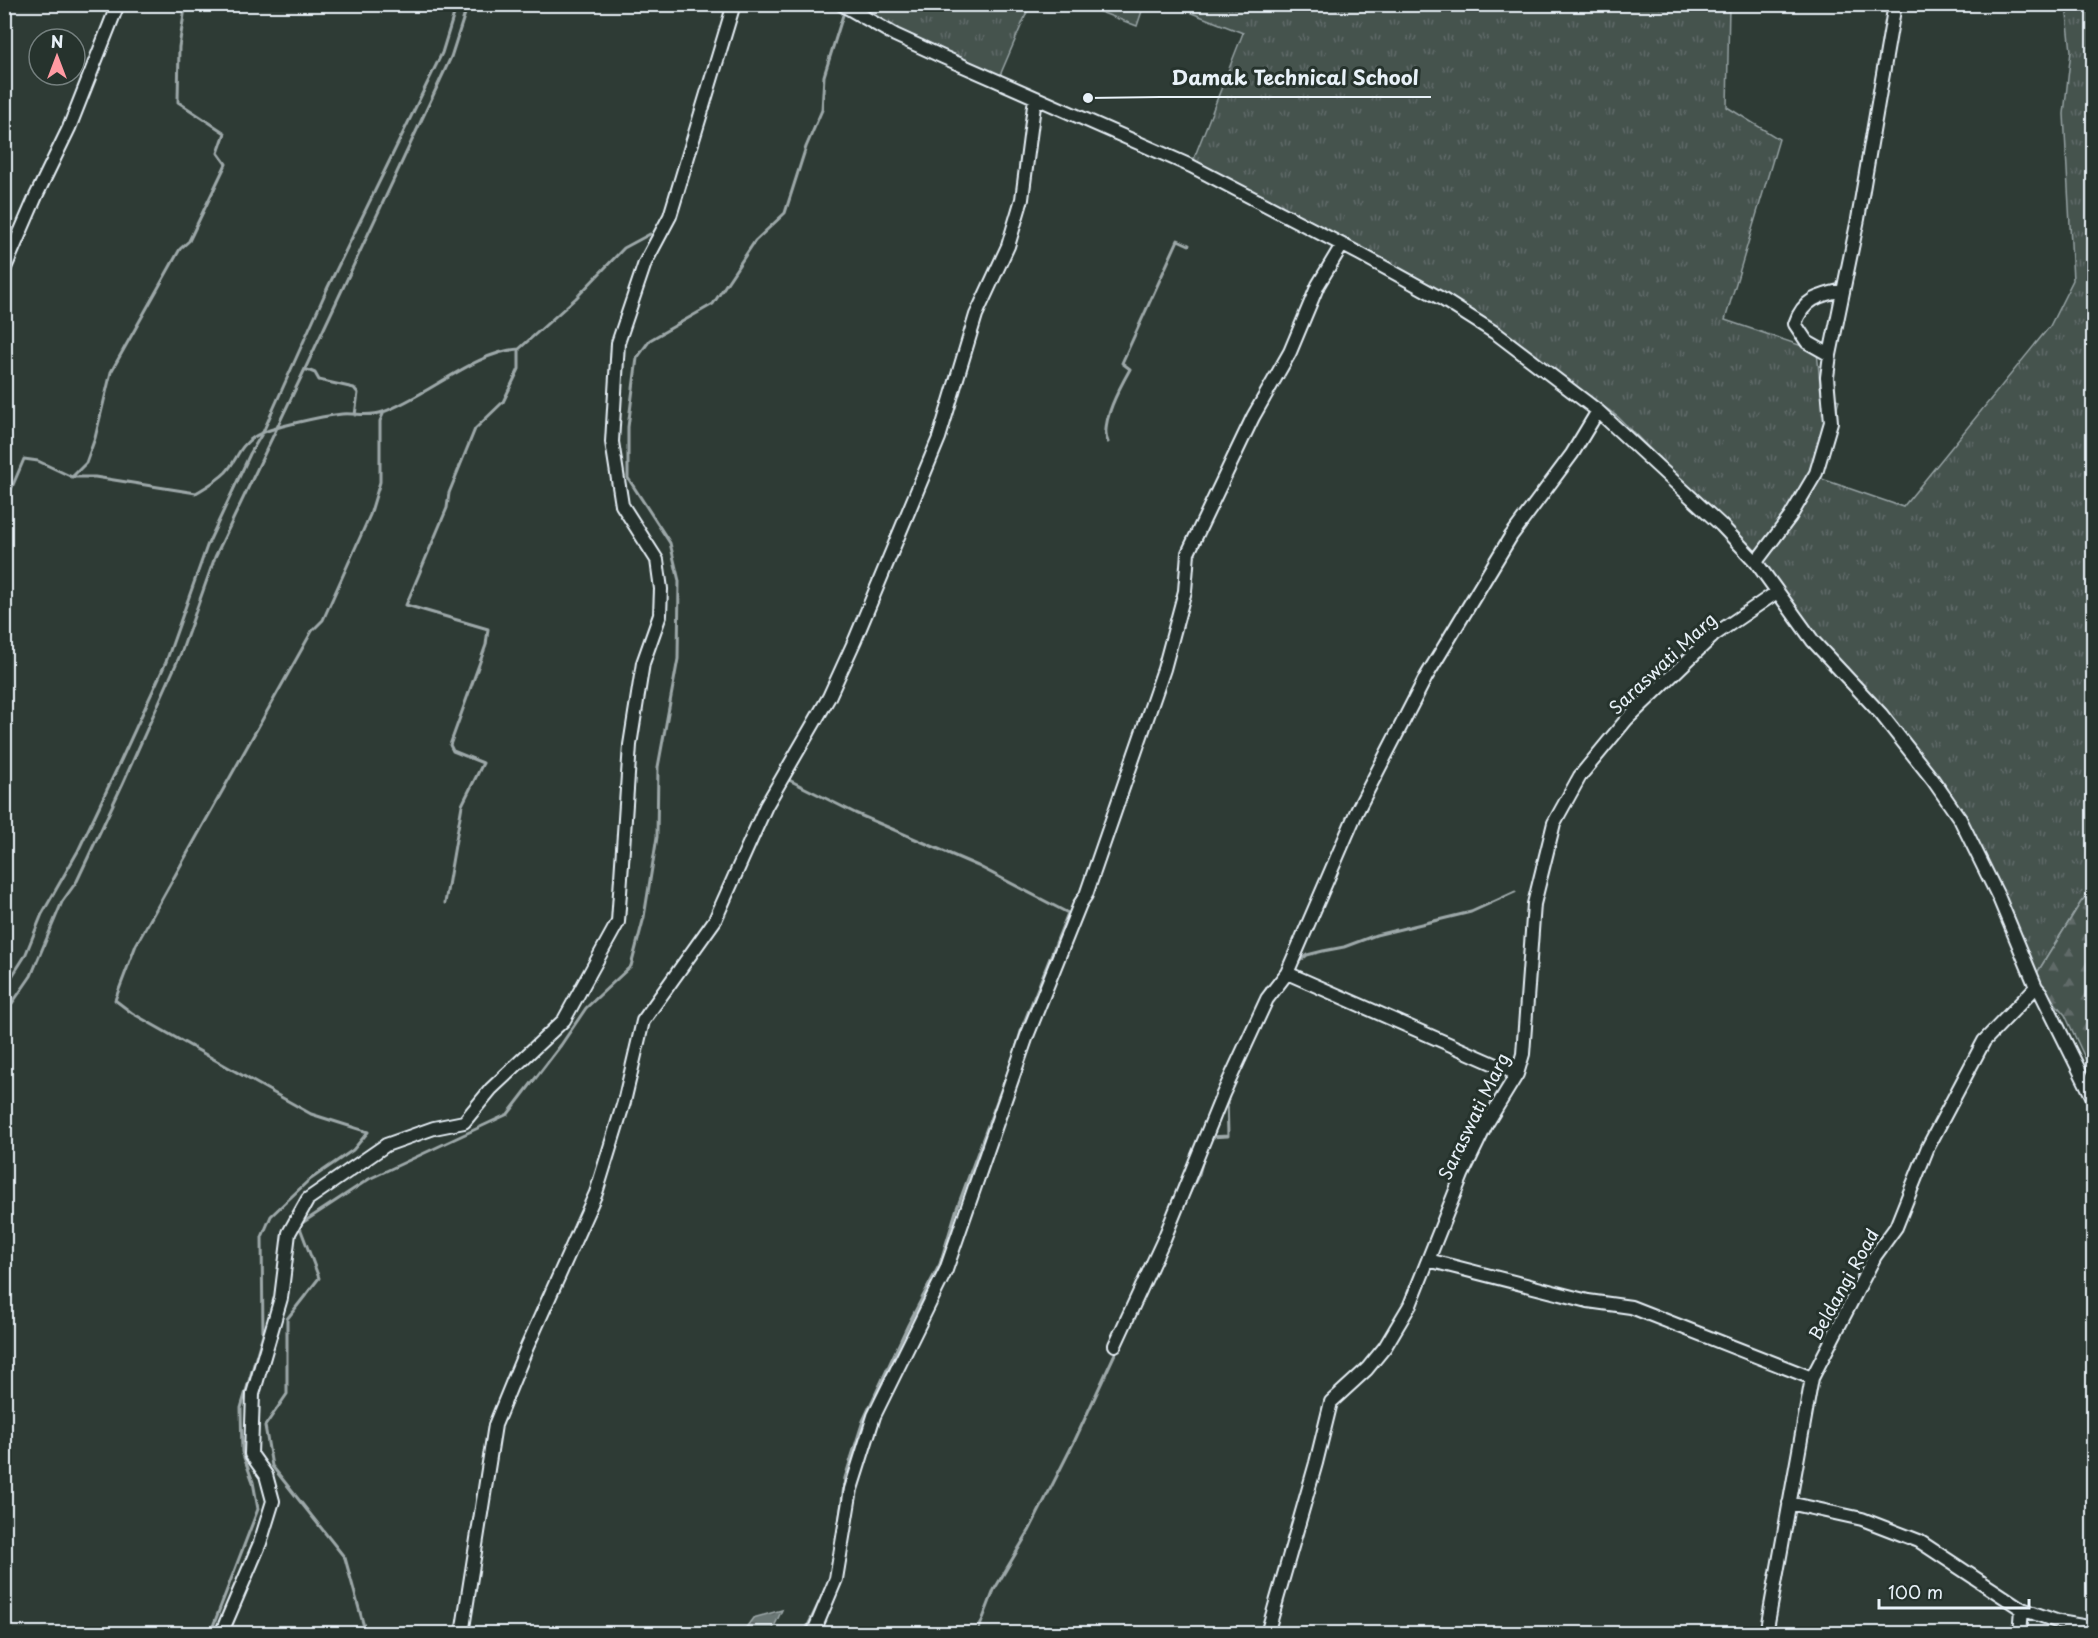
<svg xmlns="http://www.w3.org/2000/svg" width="2098" height="1638" viewBox="0 0 2098 1638" font-family="'Playpen Sans',sans-serif">
<style>
.grass{fill:url(#grass-tufts);stroke:#96a2a3;stroke-width:1.5}
.forest{fill:url(#forest-firs);stroke:#96a2a3;stroke-width:1.5}
.water{fill:url(#water-ripples);stroke:#9da8a9;stroke-width:1.5}
.lines{fill:none;stroke-linecap:round;stroke-linejoin:round}
.stream{stroke:#9da8a9;stroke-width:3}
.minor-casing{stroke:#e8f1f8;stroke-width:16}
.minor{stroke:#26332d;stroke-width:12}
.labels{text-anchor:middle;dominant-baseline:central;stroke-width:6;stroke-linejoin:round;paint-order:stroke}
.street-label{font-size:18px;fill:#e8f1f8;stroke:#26332d}
.leader{fill:none;stroke:#e8f1f8;stroke-width:2}
.callout-dot{fill:#e8f1f8;stroke:#26332d;stroke-width:2}
.callout-label{font-size:20px;text-anchor:middle;font-weight:bold;fill:#e8f1f8;stroke:#26332d;stroke-width:6;stroke-linejoin:round;paint-order:stroke}
</style>
<defs>
<pattern id="grass-tufts" width="24" height="20" patternUnits="userSpaceOnUse" patternTransform="scale(1.5)"><rect width="24" height="20" fill="#45524e"/><path d="M3 7l-1-3M5 7V3M7 7l1-3M15 17l-1-3M17 17v-4M19 17l1-3" fill="none" stroke="#606b68"/></pattern>
<pattern id="forest-firs" width="22" height="20" patternUnits="userSpaceOnUse" patternTransform="scale(1.5)"><rect width="22" height="20" fill="#45524e"/><path d="M5 1l3.5 6h-7zM16 11l3.5 6h-7z" fill="#606b68"/></pattern>
<pattern id="water-ripples" width="26" height="14" patternUnits="userSpaceOnUse" patternTransform="scale(1.5)"><rect width="26" height="14" fill="#6b7775"/><path d="M2 4q2-2 4 0t4 0M15 11q2-2 4 0t4 0" fill="none" stroke="#586060"/></pattern>
</defs>
<rect width="100%" height="100%" fill="#2e3b35"/>
<filter id="ink" filterUnits="userSpaceOnUse"><feTurbulence type="fractalNoise" baseFrequency=".0167" numOctaves="2"/><feDisplacementMap in="SourceGraphic" scale="12" xChannelSelector="R" yChannelSelector="G"/><feConvolveMatrix kernelMatrix="1 2 1 2 8 2 1 2 1" color-interpolation-filters="sRGB"/></filter>
<g filter="url(#ink)">
<path class="grass" d="M 844,5 L 1030,5 L 998,80 Z
M 1082,5 L 1144,5 L 1137,26 Z
M 1171,5 L 1729,5 L 1727,107 L 1779,139 L 1725,320 L 1817,351 L 1821,394 L 1839,400 L 1819,478 L 1903,507 L 2050,326 L 2073,280 L 2064,114 L 2071,51 L 2066,5 L 2093,5 L 2093,888 L 2081,902 L 2034,978 L 1973,839 L 1908,745 L 1702,501 L 1618,417 L 1486,319 L 1415,278 L 1191,166 L 1243,33 Z"/>
<path class="forest" d="M 2093,888 L 2093,1075 L 2065,1015 L 2034,978 L 2081,902 Z"/>
<path class="water" d="M 782,1610 L 771,1633 L 742,1633 L 753,1618 Z"/>
<g class="lines">
<path class="stream" d="M 355,415 L 358,393 L 354,388 L 319,380 L 315,373 L 305,369 L 451,57 L 468,4
M 1108,442 C 1099,424 1121,385 1130,369 L 1122,363 L 1178,240 L 1189,245
M 72,477 L 86,463 L 95,438 L 111,372 L 180,249 L 189,241 L 226,164 L 218,153 L 225,133 L 178,102 L 179,47 L 185,8
M 4,506 L 24,459 L 38,461 L 72,477 L 95,477 L 196,493 C 206,487 217,481 226,472 C 237,460 239,446 254,437 C 269,427 324,416 342,414 C 356,413 370,417 383,412 C 426,397 476,351 519,349 L 576,298 L 624,248 L 650,234
M 787,779 L 855,813 L 978,866 L 1068,913 L 1023,1025 L 1014,1055
M 445,903 L 462,805 L 483,763 L 453,751 L 450,745 L 486,645 L 488,629 L 406,605 L 447,508 L 449,493 L 475,429 L 503,402 L 519,369 L 519,349
M 1296,964 L 1307,955 L 1323,951 L 1344,947 L 1376,935 L 1471,912 L 1515,892
M 4,989 L 25,956 L 42,914 L 78,851 L 122,758 L 166,662 L 207,546 L 250,454 L 263,432 L 327,289 L 442,53 L 457,4
M 1264,994 L 1267,987 L 1274,981
M 4,1015 L 31,976 L 62,902 L 77,881 L 123,783 L 181,653 L 215,557 L 305,369
M 1210,1137 L 1228,1136 L 1227,1095
M 1186,1200 L 1199,1174 L 1203,1159
M 837,1539 L 845,1478 L 863,1421 L 908,1325 L 940,1264 L 957,1208 L 1012,1061
M 210,1634 L 258,1509 L 253,1482 L 242,1452 L 241,1408 L 263,1334 L 262,1237 L 271,1216 L 308,1181 L 353,1150 L 368,1132 L 311,1114 L 132,1013 L 115,1000 L 136,945 L 312,631 L 323,620 L 370,515 L 380,482 L 380,421 L 384,412
M 366,1634 L 345,1558 L 272,1466 L 265,1426 L 287,1394 L 287,1319 L 319,1278 L 299,1225 L 369,1179 L 508,1114 L 561,1045 L 586,1008 L 631,966 L 644,917 L 657,837 L 658,767 L 678,659 L 679,581 L 670,543 L 628,478 L 628,427 L 637,358 L 650,340 L 713,304 L 755,241 L 785,213 L 806,147 L 822,110 L 824,76 L 843,15
M 804,1634 L 827,1586
M 977,1634 L 994,1590 L 1029,1531 L 1075,1440 L 1118,1347"/>
<defs>
<path id="minor" d="M 841,4 L 895,35 L 943,57 L 1191,166 L 1360,254 L 1442,299 L 1497,334 L 1598,411 L 1721,525 L 1756,562 L 1813,641 L 1881,714 L 1933,780 L 1960,819 L 1999,898 L 2036,987 L 2041,993 L 2094,1100
M 4,270 L 36,196 L 69,128 L 118,4
M 1830,355 L 1807,342 L 1795,324 C 1803,299 1820,295 1843,290
M 1756,562 L 1790,517 L 1816,473 L 1831,422 L 1827,377 L 1830,355 L 1858,219 L 1895,4
M 1287,973 L 1517,1074
M 1428,1260 L 1588,1301 L 1631,1307 L 1812,1378
M 1115,1345 L 1164,1239 L 1223,1094 L 1267,999 L 1287,973 L 1356,813 L 1426,677 L 1511,536 L 1572,454 L 1598,411
M 1789,1503 L 1862,1519 L 1919,1541 L 2022,1609 L 2059,1622 L 2094,1628
M 221,1634 L 260,1543 L 273,1501 L 266,1475 L 251,1454 L 253,1394 L 281,1298 L 289,1233 L 308,1199 L 386,1145 L 434,1128 L 464,1122 L 491,1089 L 564,1020 L 618,922 L 630,745 L 643,663 L 660,615 L 661,589 L 657,560 L 622,505 L 612,442 L 618,343 L 645,263 L 670,216 L 734,4
M 462,1634 L 495,1425 L 527,1347 L 596,1193 L 624,1102 L 643,1021 L 715,920 L 766,806 L 829,697 L 855,640 L 939,438 L 976,315 L 1008,246 L 1022,199 L 1035,98
M 813,1634 L 836,1579 L 851,1489 L 874,1416 L 946,1270 L 1027,1036 L 1080,904 L 1086,895 L 1164,669 L 1185,591 L 1188,553 L 1253,417 L 1290,352 L 1318,285 L 1342,245
M 1267,1634 L 1316,1463 L 1331,1402 L 1367,1369 L 1385,1347 L 1410,1305 L 1462,1175 L 1487,1123 L 1517,1074 L 1523,1054 L 1534,904 L 1554,823 L 1580,776 L 1627,719 L 1714,635 L 1777,592
M 1766,1634 L 1812,1378 L 1875,1256 L 1896,1227 L 1928,1147 L 1984,1041 L 2036,987
M 2020,1634 L 2022,1609"/>
</defs>
<use href="#minor" class="minor-casing"/>
<use href="#minor" class="minor"/>
</g>
</g>
<g class="labels">
<g class="street-label">
<text transform="translate(1662 663) rotate(-43)">Saraswati Marg</text>
<text transform="translate(1473 1116) rotate(-64)">Saraswati Marg</text>
<text transform="translate(1843 1284) rotate(-61)">Beldangi Road</text>
</g>
</g>
<path class="leader" d="M1088 98L1160 97H1431"/>
<circle class="callout-dot" cx="1088" cy="98" r="6"/>
<g class="callout-label">
<text x="1295" y="85">Damak Technical School</text>
</g>
<rect width="2098" height="1638" fill="none" stroke="#26332d" stroke-width="24"/>
<rect x="12" y="12" width="2074" height="1614" fill="none" stroke="#e8f1f8" stroke-width="2" filter="url(#ink)"/>
<g transform="translate(57 57)"><circle r="28" fill="#26332d" stroke="#747f7e" stroke-width="1.5"/>
<path d="M0-4.5L10 22L0 15L-10 22Z" fill="#ff9aa2"/>
<text y="-9" font-size="16" font-weight="bold" text-anchor="middle" fill="#e8f1f8">N</text>
</g>
<path d="M1879 1599v9h150v-9" fill="none" stroke="#e8f1f8" stroke-width="3"/>
<text x="1888" y="1599" font-size="18" fill="#e8f1f8" stroke="#26332d" stroke-width="4.5" paint-order="stroke">100 m</text>
</svg>
